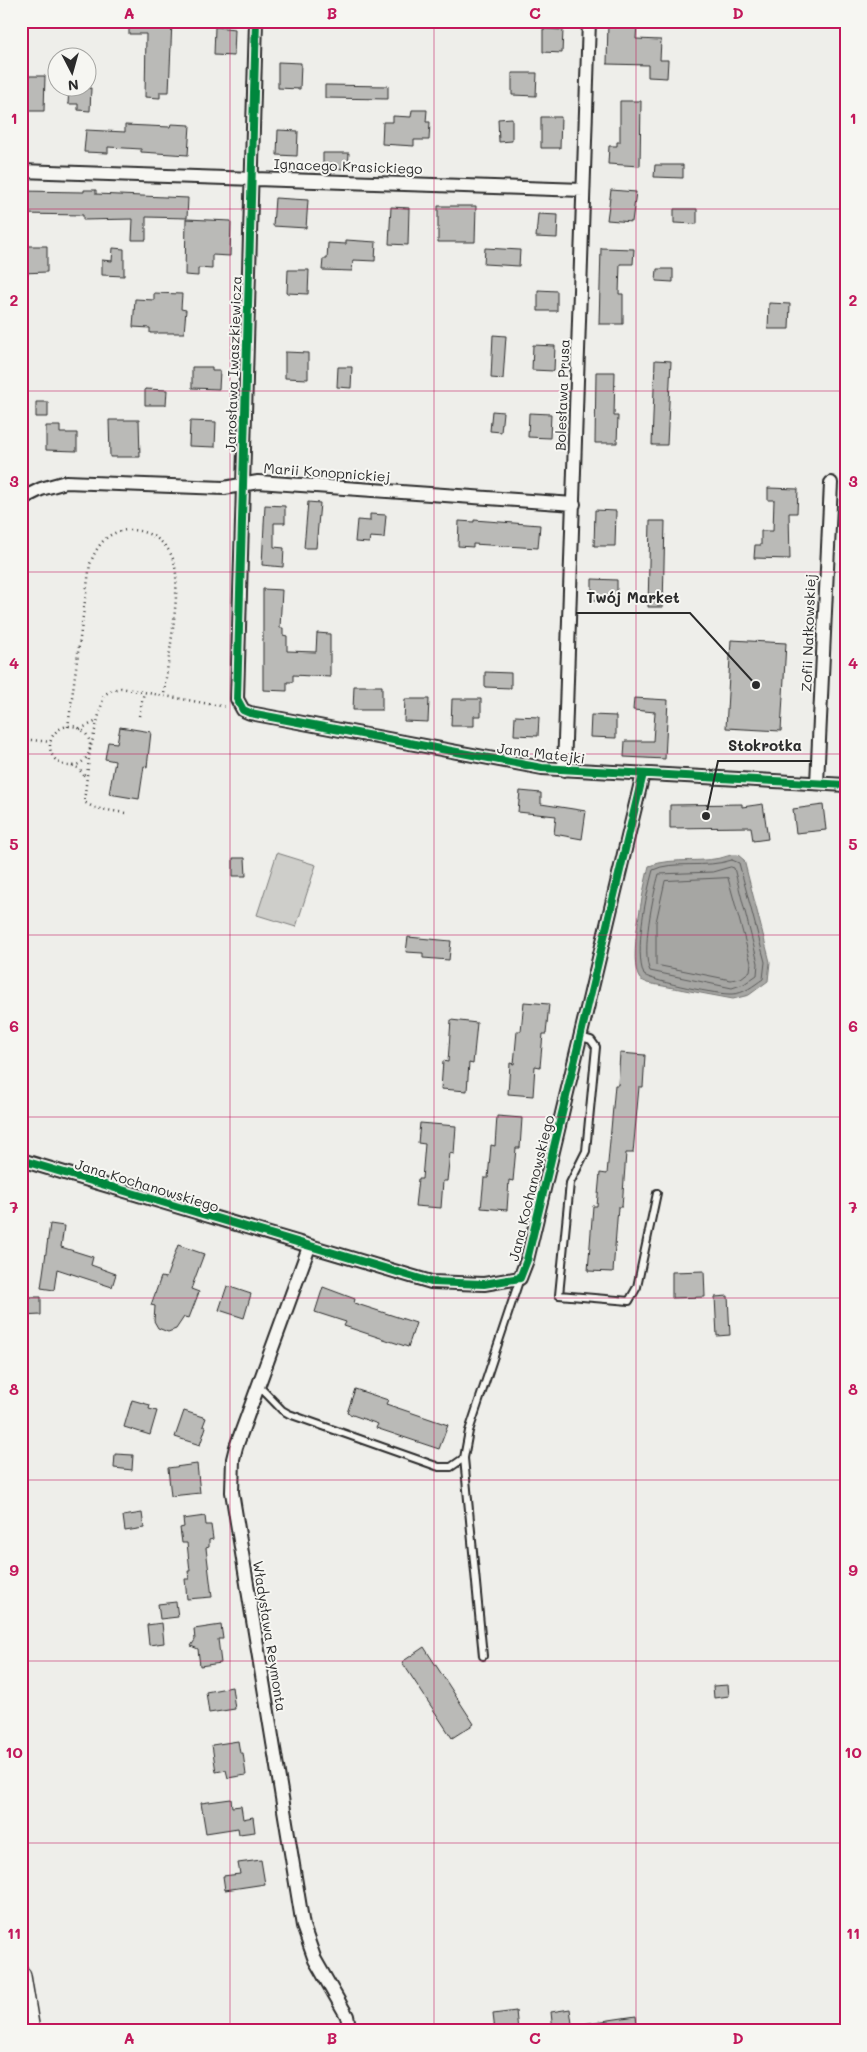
<svg xmlns="http://www.w3.org/2000/svg" width="867" height="2052" viewBox="0 0 867 2052" font-family="Mali,sans-serif">
<style>
.green{fill:#cececa;stroke:#7c7c7a}
.water{fill:#a6a6a3;stroke:#757573}
.lines{fill:none;stroke-linecap:round;stroke-linejoin:round}
.shore{stroke:#5c5c5b;stroke-width:1}
.building{fill:#babab7;stroke:#2b2b2b}
.lane-casing{stroke:#2b2b2b;stroke-width:10}
.street-casing{stroke:#2b2b2b;stroke-width:16}
.secondary-casing{stroke:#2b2b2b;stroke-width:22}
.path{stroke:#2b2b2b;stroke-width:2.5;stroke-dasharray:1 4;stroke-linecap:butt}
.lane{stroke:#f6f6f2;stroke-width:6}
.street{stroke:#f6f6f2;stroke-width:12}
.secondary{stroke:#f6f6f2;stroke-width:19}
.cycleway-casing{stroke:#f6f6f2;stroke-width:11}
.cycleway{stroke:#00873e;stroke-width:8}
.grid{fill:none;stroke:#c2185b;stroke-width:1;stroke-opacity:0.55}
.labels{text-anchor:middle;dominant-baseline:central;stroke-width:4;stroke-linejoin:round;paint-order:stroke}
.street-label{font-size:14px;fill:#2b2b2b;stroke:#f6f6f2}
.leader{fill:none;stroke:#2b2b2b;stroke-width:2}
.callout-dot{fill:#2b2b2b;stroke:#f6f6f2;stroke-width:2}
.callout-label{font-size:15px;text-anchor:middle;font-weight:bold;fill:#2b2b2b;stroke:#f6f6f2;stroke-width:4;stroke-linejoin:round;paint-order:stroke}
.neatline{fill:none;stroke:#c2185b;stroke-width:2}
.grid-label{font-size:16px;text-anchor:middle;font-weight:bold;fill:#c2185b}
</style>
<rect width="100%" height="100%" fill="#eeeeea"/>
<filter id="ink" filterUnits="userSpaceOnUse"><feTurbulence type="fractalNoise" baseFrequency=".02" numOctaves="2"/><feDisplacementMap in="SourceGraphic" scale="10" xChannelSelector="R" yChannelSelector="G"/><feConvolveMatrix kernelMatrix="1 2 1 2 8 2 1 2 1" color-interpolation-filters="sRGB"/></filter>
<g filter="url(#ink)">
<path class="green" d="M 277,853 L 316,865 L 296,927 L 257,915 Z"/>
<path class="water" d="M 731,855 L 738,855 L 744,860 L 770,962 L 768,981 L 749,995 L 733,999 L 647,983 C 645,981 642,981 640,979 C 627,963 644,886 649,866 C 675,856 704,865 731,855 Z"/>
<g class="lines">
<path class="shore" d="M 732,860 L 739,863 L 765,962 L 763,979 C 754,985 744,994 732,994 C 719,995 655,982 644,975 C 634,952 646,895 653,870 C 672,860 706,869 732,860 Z
M 731,867 L 734,868 L 758,963 L 757,975 L 744,984 L 732,988 L 650,971 C 641,952 653,895 659,874 L 712,872 Z
M 728,878 L 751,963 L 750,971 L 741,978 L 731,980 L 656,965 L 656,922 L 665,881 Z"/>
</g>
<path class="building" d="M 129,21 L 172,21 L 169,92 L 160,92 L 160,98 L 145,97 L 146,34 L 129,34 Z
M 608,22 L 637,23 L 636,39 L 661,40 L 660,60 L 668,60 L 667,78 L 648,77 L 648,65 L 607,64 Z
M 215,27 L 235,29 L 234,56 L 214,55 Z
M 543,29 L 563,30 L 562,53 L 543,52 Z
M 278,62 L 301,63 L 300,89 L 278,88 Z
M 512,73 L 537,73 L 536,96 L 512,95 Z
M 21,76 L 45,76 L 44,111 L 21,111 Z
M 325,85 L 388,86 L 388,99 L 325,98 Z
M 69,88 L 91,88 L 90,111 L 78,110 L 78,104 L 68,104 Z
M 620,101 L 641,101 L 640,166 L 608,164 L 609,146 L 617,146 L 617,142 L 620,142 Z
M 412,110 L 427,110 L 426,122 L 430,122 L 429,140 L 414,140 L 414,146 L 382,144 L 383,122 L 393,122 L 393,116 L 411,117 Z
M 541,117 L 561,117 L 560,148 L 541,148 Z
M 512,118 L 512,141 L 499,142 L 498,119 Z
M 171,124 L 190,125 L 188,155 L 141,152 L 141,149 L 108,147 L 108,153 L 84,152 L 86,130 L 125,132 L 125,125 L 170,127 Z
M 278,130 L 298,131 L 297,156 L 277,155 Z
M 323,153 L 349,153 L 348,169 L 323,168 Z
M 655,165 L 683,165 L 683,178 L 654,177 Z
M 84,190 L 96,190 L 96,194 L 188,198 L 187,218 L 146,217 L 146,240 L 132,240 L 133,219 L 83,220 L 83,215 L 21,214 L 21,191 L 84,192 Z
M 611,190 L 636,192 L 632,222 L 607,220 Z
M 275,198 L 308,200 L 306,228 L 273,226 Z
M 438,206 L 476,206 L 475,242 L 438,242 Z
M 391,207 L 409,208 L 408,245 L 389,244 Z
M 674,209 L 697,209 L 697,224 L 674,223 Z
M 538,214 L 558,215 L 557,238 L 536,237 Z
M 186,219 L 231,221 L 230,256 L 212,255 L 212,269 L 198,268 L 198,276 L 185,275 Z
M 346,240 L 376,242 L 375,261 L 353,260 L 352,271 L 322,270 L 323,259 L 327,259 L 328,243 L 346,244 Z
M 22,246 L 47,246 L 47,272 L 22,273 Z
M 113,248 L 124,249 L 124,276 L 102,275 L 102,260 L 112,261 Z
M 485,248 L 520,250 L 519,266 L 484,264 Z
M 601,248 L 634,249 L 633,264 L 620,264 L 619,294 L 623,294 L 623,324 L 599,324 Z
M 657,269 L 673,269 L 673,282 L 656,281 Z
M 288,270 L 309,270 L 308,294 L 287,293 Z
M 538,290 L 557,291 L 557,311 L 538,311 Z
M 154,293 L 182,294 L 181,309 L 186,310 L 184,333 L 150,333 L 150,328 L 133,327 L 135,299 L 154,300 Z
M 769,303 L 790,304 L 789,329 L 768,329 Z
M 493,335 L 506,336 L 503,379 L 491,378 Z
M 533,345 L 555,346 L 554,371 L 532,370 Z
M 285,352 L 308,353 L 308,379 L 285,378 Z
M 655,360 L 671,361 L 667,445 L 652,445 Z
M 192,367 L 212,367 L 212,371 L 220,371 L 219,389 L 192,388 Z
M 338,367 L 352,367 L 351,388 L 337,387 Z
M 596,372 L 615,372 L 614,416 L 618,416 L 617,443 L 595,443 Z
M 145,389 L 167,390 L 166,405 L 145,405 Z
M 36,402 L 48,402 L 48,417 L 36,417 Z
M 492,411 L 503,412 L 501,432 L 490,431 Z
M 529,413 L 551,414 L 550,438 L 528,437 Z
M 109,420 L 139,420 L 140,457 L 110,457 Z
M 190,421 L 216,422 L 215,447 L 189,446 Z
M 46,426 L 60,426 L 60,433 L 77,433 L 77,451 L 46,450 Z
M 768,488 L 798,489 L 797,513 L 789,513 L 790,559 L 754,558 L 755,545 L 761,545 L 761,531 L 773,531 L 774,500 L 768,500 Z
M 308,502 L 320,503 L 316,548 L 304,548 Z
M 265,505 L 285,506 L 285,523 L 274,523 L 274,547 L 284,548 L 283,567 L 262,565 Z
M 595,510 L 616,511 L 615,546 L 594,546 Z
M 370,514 L 386,515 L 384,538 L 370,537 L 369,543 L 355,542 L 357,520 L 370,521 Z
M 474,520 L 540,525 L 538,548 L 473,544 L 473,547 L 458,546 L 459,521 L 474,522 Z
M 650,521 L 665,521 L 663,607 L 648,607 Z
M 592,579 L 617,580 L 617,597 L 612,597 L 612,600 L 592,600 Z
M 263,589 L 282,590 L 280,628 L 283,628 L 283,635 L 287,636 L 287,651 L 316,652 L 317,633 L 330,634 L 330,677 L 293,675 L 293,682 L 287,682 L 287,691 L 263,690 Z
M 731,640 L 786,643 L 781,731 L 726,728 Z
M 485,672 L 511,673 L 511,688 L 485,687 Z
M 354,686 L 382,686 L 382,710 L 353,710 Z
M 634,698 L 668,700 L 665,759 L 624,757 L 625,741 L 653,741 L 655,712 L 633,710 Z
M 405,699 L 429,699 L 428,722 L 404,721 Z
M 452,699 L 481,699 L 481,716 L 474,716 L 474,726 L 451,726 Z
M 591,715 L 616,716 L 616,738 L 590,737 Z
M 515,716 L 539,717 L 538,736 L 514,735 Z
M 120,727 L 151,732 L 147,767 L 144,766 L 139,799 L 109,794 L 115,761 L 105,759 L 108,742 L 117,743 Z
M 520,791 L 541,793 L 541,804 L 586,811 L 582,839 L 554,834 L 556,816 L 518,812 Z
M 742,804 L 742,807 L 763,804 L 768,839 L 753,841 L 751,827 L 670,828 L 670,805 Z
M 823,805 L 826,830 L 796,833 L 793,809 Z
M 233,858 L 245,858 L 246,876 L 233,876 Z
M 408,937 L 451,941 L 449,960 L 423,958 L 423,953 L 406,952 Z
M 524,1002 L 549,1004 L 546,1034 L 543,1034 L 540,1067 L 535,1066 L 533,1096 L 508,1094 L 510,1063 L 514,1064 L 517,1031 L 521,1031 Z
M 451,1020 L 477,1023 L 473,1064 L 469,1063 L 467,1091 L 441,1089 L 443,1061 L 448,1062 Z
M 620,1053 L 645,1055 L 643,1087 L 639,1087 L 633,1153 L 626,1153 L 622,1207 L 618,1207 L 613,1272 L 588,1271 L 593,1206 L 597,1206 L 600,1173 L 607,1174 L 615,1085 L 618,1085 Z
M 497,1116 L 522,1118 L 520,1148 L 516,1148 L 513,1181 L 509,1180 L 507,1210 L 481,1208 L 484,1178 L 488,1178 L 491,1145 L 495,1146 Z
M 420,1123 L 456,1126 L 454,1154 L 450,1153 L 447,1181 L 443,1181 L 441,1208 L 415,1206 L 418,1179 L 422,1179 L 425,1144 L 418,1143 Z
M 50,1224 L 64,1226 L 61,1247 L 93,1257 L 91,1265 L 116,1274 L 112,1287 L 57,1269 L 54,1290 L 41,1288 Z
M 178,1245 L 204,1254 L 191,1289 L 199,1292 L 189,1318 L 184,1317 L 176,1329 L 168,1332 L 158,1328 L 154,1321 L 155,1306 L 151,1305 L 161,1277 L 166,1278 Z
M 704,1271 L 705,1297 L 672,1298 L 672,1272 Z
M 227,1286 L 251,1294 L 244,1318 L 219,1310 Z
M 323,1287 L 355,1299 L 354,1303 L 416,1323 L 408,1347 L 344,1326 L 346,1322 L 315,1312 Z
M 728,1296 L 730,1335 L 717,1336 L 715,1297 Z
M 21,1297 L 41,1297 L 41,1315 L 21,1316 Z
M 355,1389 L 388,1400 L 386,1404 L 448,1425 L 439,1449 L 376,1428 L 378,1424 L 347,1413 Z
M 132,1400 L 150,1405 L 149,1409 L 157,1411 L 150,1435 L 124,1427 Z
M 184,1411 L 206,1418 L 203,1426 L 206,1427 L 200,1445 L 175,1437 Z
M 115,1454 L 133,1455 L 132,1470 L 114,1468 Z
M 197,1464 L 200,1493 L 171,1496 L 168,1468 Z
M 142,1513 L 144,1528 L 125,1531 L 123,1516 Z
M 205,1516 L 206,1525 L 211,1525 L 213,1539 L 209,1540 L 209,1547 L 206,1548 L 212,1597 L 187,1599 L 185,1579 L 189,1579 L 188,1571 L 190,1571 L 187,1543 L 182,1543 L 180,1528 L 184,1527 L 183,1519 Z
M 176,1602 L 178,1617 L 160,1619 L 158,1604 Z
M 162,1623 L 164,1643 L 149,1645 L 147,1625 Z
M 221,1625 L 223,1639 L 218,1639 L 221,1663 L 200,1666 L 198,1649 L 191,1646 L 195,1640 L 194,1629 Z
M 424,1647 L 474,1724 L 452,1738 L 402,1662 Z
M 728,1685 L 729,1696 L 714,1698 L 713,1686 Z
M 232,1687 L 235,1709 L 209,1713 L 206,1692 Z
M 238,1741 L 240,1753 L 243,1753 L 246,1775 L 228,1778 L 226,1770 L 216,1772 L 212,1745 Z
M 231,1799 L 232,1807 L 241,1806 L 243,1819 L 253,1817 L 255,1832 L 239,1834 L 238,1828 L 206,1833 L 201,1803 Z
M 261,1860 L 265,1884 L 225,1890 L 223,1876 L 240,1874 L 238,1863 Z
M 570,2009 L 573,2031 L 553,2031 L 551,2012 Z
M 516,2011 L 518,2031 L 495,2031 L 493,2014 Z
M 636,2016 L 638,2031 L 582,2031 L 582,2024 Z"/>
<g class="lines">
<defs>
<path id="lane" d="M 581,1037 L 591,1040 L 596,1047 L 586,1151 L 570,1183 L 559,1295 L 629,1301 L 637,1287 L 657,1193
M 257,1384 L 282,1410 L 289,1414 L 439,1467 L 451,1467 L 464,1458
M 483,1656 L 464,1458 L 469,1431 L 520,1278"/>
<path id="street" d="M 256,21 L 237,699 L 243,710 L 250,713 L 542,768 L 846,785
M 21,171 L 583,190
M 21,499 L 41,489 L 66,482 L 224,488 L 258,482 L 574,504
M 564,770 L 589,21
M 817,783 L 831,483
M 21,1160 L 431,1282 L 484,1284 L 520,1278 L 527,1260 L 643,774
M 309,1247 L 236,1447 L 233,1459 L 232,1492 L 303,1926 L 315,1960 L 347,2016 L 350,2031"/>
<path id="secondary" d="M 21,1976 L 30,2031"/>
</defs>
<use href="#lane" class="lane-casing"/>
<use href="#street" class="street-casing"/>
<use href="#secondary" class="secondary-casing"/>
<path class="path" d="M 139,716 L 144,692
M50 746a20 20 0 1 1 40 0a20 20 0 1 1-40 0Z
M 68,727 L 90,564 C 97,546 106,532 127,530 C 147,529 168,541 174,562 C 182,591 167,662 164,695
M 80,729 L 95,722
M 21,739 L 51,742
M 72,766 L 78,768 L 86,778
M 125,813 L 95,808 L 84,802 L 90,750 L 104,695 L 112,690 L 121,688 L 226,707"/>
<use href="#lane" class="lane"/>
<use href="#street" class="street"/>
<use href="#secondary" class="secondary"/>
<defs>
<path id="cycleway" d="M 256,21 L 237,699 L 243,710 L 250,713 L 542,768 L 846,785
M 21,1160 L 431,1282 L 484,1284 L 520,1278 L 527,1260 L 643,774"/>
</defs>
<use href="#cycleway" class="cycleway-casing"/>
<use href="#cycleway" class="cycleway"/>
</g>
</g>
<path class="grid" d="M 230,21 L 230,2031M 434,21 L 434,2031M 636,21 L 636,2031M 21,209 L 846,209M 21,391 L 846,391M 21,572 L 846,572M 21,754 L 846,754M 21,935 L 846,935M 21,1117 L 846,1117M 21,1298 L 846,1298M 21,1480 L 846,1480M 21,1661 L 846,1661M 21,1843 L 846,1843"/>
<g class="labels">
<g class="street-label">
<text transform="translate(348 166) rotate(2)">Ignacego Krasickiego</text>
<text transform="translate(233 364) rotate(-88)">Jarosława Iwaszkiewicza</text>
<text transform="translate(562 395) rotate(-88)">Bolesława Prusa</text>
<text transform="translate(327 472) rotate(4)">Marii Konopnickiej</text>
<text transform="translate(808 633) rotate(-88)">Zofii Nałkowskiej</text>
<text transform="translate(541 753) rotate(7)">Jana Matejki</text>
<text transform="translate(147 1185) rotate(17)">Jana Kochanowskiego</text>
<text transform="translate(531 1188) rotate(-76)">Jana Kochanowskiego</text>
<text transform="translate(270 1636) rotate(81)">Władysława Reymonta</text>
</g>
</g>
<path class="leader" d="M756 685L690 613H576M706 816L718 761H812"/>
<g class="callout-dot">
<circle cx="756" cy="685" r="5"/>
<circle cx="706" cy="816" r="5"/>
</g>
<g class="callout-label">
<text x="633" y="603">Twój Market</text>
<text x="765" y="751">Stokrotka</text>
</g>
<rect width="867" height="2052" fill="none" stroke="#f6f6f2" stroke-width="55"/>
<g transform="translate(72 72) rotate(174)"><circle r="24" fill="#f6f6f2" stroke="#a5a5a2"/>
<path d="M0-4L9 19L0 12L-9 19Z" fill="#2b2b2b"/>
<text y="-8" font-size="14" font-weight="bold" text-anchor="middle" fill="#2b2b2b">N</text>
</g>
<rect x="28" y="28" width="812" height="1996" class="neatline"/>
<g class="grid-label">
<text x="129" y="19">A</text>
<text x="332" y="19">B</text>
<text x="535" y="19">C</text>
<text x="738" y="19">D</text>
<text x="14" y="124">1</text>
<text x="853" y="124">1</text>
<text x="14" y="306">2</text>
<text x="853" y="306">2</text>
<text x="14" y="487">3</text>
<text x="853" y="487">3</text>
<text x="14" y="669">4</text>
<text x="853" y="669">4</text>
<text x="14" y="850">5</text>
<text x="853" y="850">5</text>
<text x="14" y="1032">6</text>
<text x="853" y="1032">6</text>
<text x="14" y="1213">7</text>
<text x="853" y="1213">7</text>
<text x="14" y="1395">8</text>
<text x="853" y="1395">8</text>
<text x="14" y="1576">9</text>
<text x="853" y="1576">9</text>
<text x="14" y="1758">10</text>
<text x="853" y="1758">10</text>
<text x="14" y="1939">11</text>
<text x="853" y="1939">11</text>
<text x="129" y="2044">A</text>
<text x="332" y="2044">B</text>
<text x="535" y="2044">C</text>
<text x="738" y="2044">D</text>
</g>
</svg>
